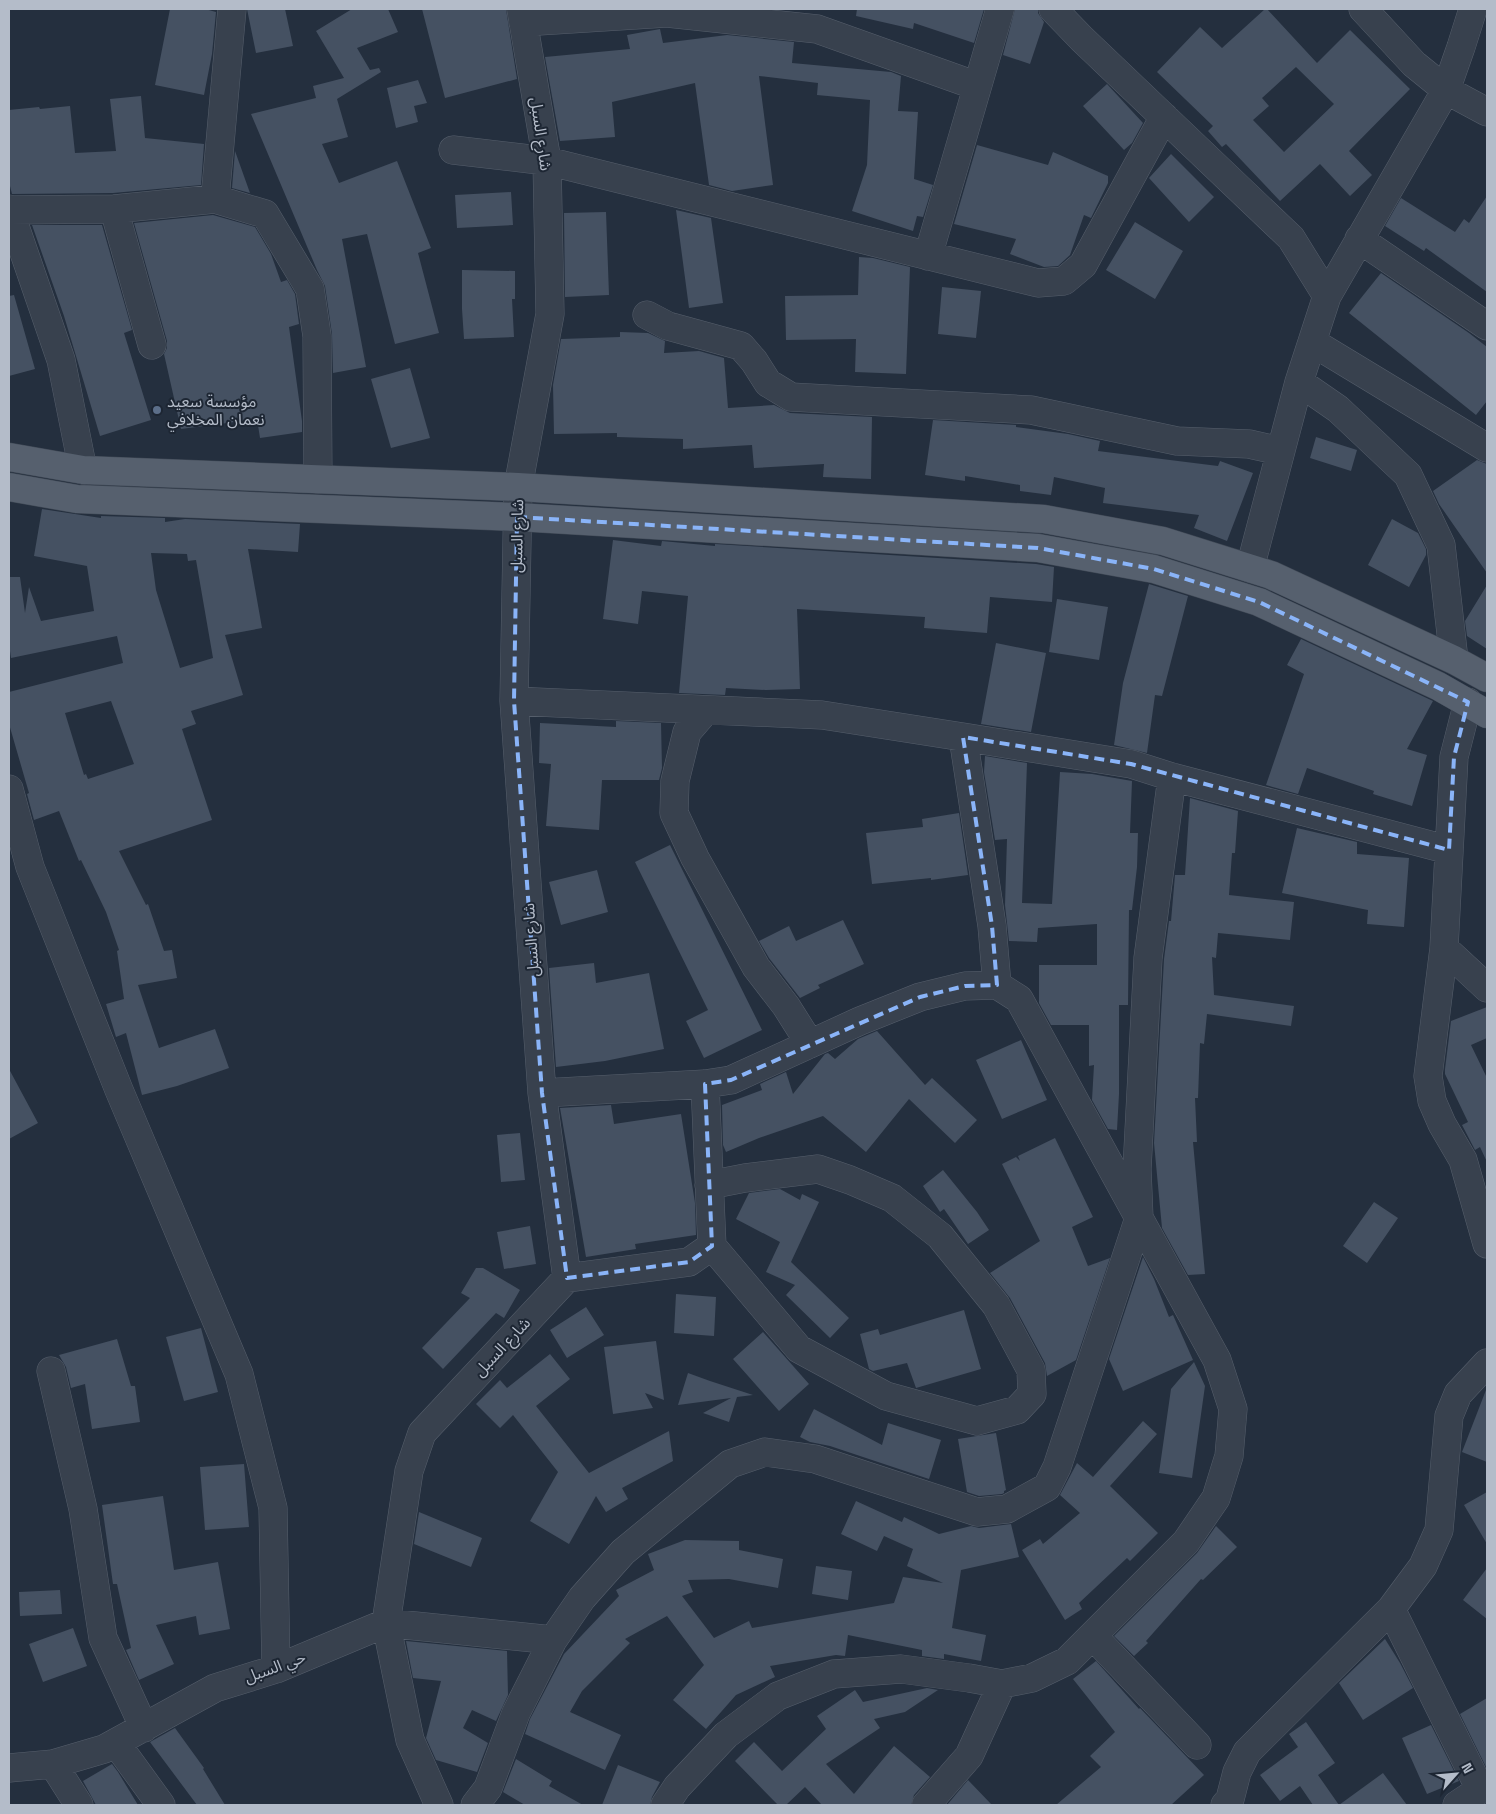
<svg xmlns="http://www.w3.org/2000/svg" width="1496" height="1814" viewBox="0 0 1496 1814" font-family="'Space Grotesk','Noto Sans Arabic',sans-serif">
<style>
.building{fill:#455162;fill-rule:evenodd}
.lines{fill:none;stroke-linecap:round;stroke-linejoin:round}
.minor-casing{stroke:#565f6c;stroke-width:29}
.major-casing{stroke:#414a57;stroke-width:29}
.minor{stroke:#38414e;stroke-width:28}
.major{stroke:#56606e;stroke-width:28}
.marked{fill:none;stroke:#8ab4f8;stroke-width:4;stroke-dasharray:10 6;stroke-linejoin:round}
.service-dot{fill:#5c6f8a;stroke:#1d2633;stroke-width:2}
.labels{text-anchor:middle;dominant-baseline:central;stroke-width:4;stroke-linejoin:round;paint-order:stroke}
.street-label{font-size:16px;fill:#b4bcc9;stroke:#1d2633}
.poi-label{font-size:16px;fill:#b4bcc9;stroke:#1d2633;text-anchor:start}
</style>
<rect width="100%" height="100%" fill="#242f3e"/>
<path class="building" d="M 170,9 L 205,9 L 216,12 L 212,54 L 204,95 L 155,85 Z
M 247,9 L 285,9 L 293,46 L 256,53 Z
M 352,9 L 388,9 L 398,32 L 357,48 L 370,70 L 379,68 L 381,72 L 337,99 L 348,137 L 322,144 L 339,183 L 397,161 L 431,248 L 418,253 L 439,333 L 395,344 L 367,234 L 342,239 L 366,367 L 333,373 L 332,334 L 325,286 L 317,270 L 251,114 L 316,98 L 313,86 L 344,78 L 316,31 Z
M 422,9 L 506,9 L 517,79 L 445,98 Z
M 857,9 L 984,9 L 974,43 L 914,23 L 913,29 L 856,16 Z
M 1015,9 L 1038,9 L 1038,13 L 1044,22 L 1030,64 L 1003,55 Z
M 1265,9 L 1267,9 L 1317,63 L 1350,30 L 1410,89 L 1349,151 L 1372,175 L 1350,196 L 1320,164 L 1280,201 L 1226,144 L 1222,147 L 1208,131 L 1213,126 L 1157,72 L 1200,27 L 1222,48 ZM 1296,67 L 1334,104 L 1284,152 L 1253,120 L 1269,106 L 1262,98 Z
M 660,29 L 663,43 L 727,35 L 794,42 L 792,63 L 891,72 L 901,76 L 898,111 L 918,112 L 914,179 L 933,185 L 923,217 L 917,216 L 913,231 L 852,211 L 867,165 L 870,100 L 817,95 L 818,83 L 759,76 L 773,185 L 732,191 L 709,185 L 695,83 L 612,102 L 615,137 L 560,141 L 545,57 L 630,49 L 627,35 Z
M 418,80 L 427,103 L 414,106 L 418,122 L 396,128 L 387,88 Z
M 1107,84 L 1143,123 L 1132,143 L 1124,150 L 1083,106 Z
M 141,96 L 145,138 L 204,144 L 201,185 L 113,193 L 12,194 L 9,182 L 9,110 L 39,107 L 40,109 L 70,106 L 75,153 L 116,151 L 110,99 Z
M 977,145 L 1048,165 L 1053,152 L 1108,176 L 1108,183 L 1091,218 L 1084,215 L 1070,255 L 1058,266 L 1044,267 L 1010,254 L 1016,239 L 954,224 Z
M 235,151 L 250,193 L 232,188 Z
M 1171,154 L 1214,197 L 1189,222 L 1149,178 Z
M 511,192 L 513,225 L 457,228 L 455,195 Z
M 1487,196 L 1487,292 L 1426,248 L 1424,251 L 1385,226 L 1401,198 L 1455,232 L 1464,219 L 1469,223 Z
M 676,210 L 711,218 L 723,303 L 689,308 Z
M 606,212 L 609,295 L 565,297 L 564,213 Z
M 213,215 L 255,227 L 271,254 L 281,282 L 287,280 L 295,294 L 299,324 L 289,327 L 302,421 L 302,432 L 260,438 L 257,419 L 181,429 L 164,354 L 167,348 L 167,341 L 134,223 Z
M 1135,222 L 1183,251 L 1155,299 L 1106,270 Z
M 32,225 L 102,225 L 132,330 L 124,333 L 151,420 L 100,436 L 64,316 Z
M 859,257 L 873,258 L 910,267 L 906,374 L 855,372 L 856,339 L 786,340 L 785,296 L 858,295 Z
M 462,270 L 515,271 L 515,299 L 512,299 L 514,337 L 464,339 L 462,309 Z
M 1381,273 L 1469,333 L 1487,347 L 1487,401 L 1476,415 L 1349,313 Z
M 942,287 L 981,291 L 976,338 L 938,334 Z
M 14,295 L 35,369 L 9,376 L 9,296 Z
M 620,332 L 648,333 L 665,341 L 664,353 L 699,351 L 724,358 L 728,408 L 774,405 L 790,413 L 872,417 L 871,479 L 823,477 L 824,464 L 754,468 L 752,445 L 683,449 L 683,439 L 617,437 L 617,433 L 554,434 L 553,385 L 561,339 L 620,337 Z
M 410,368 L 430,438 L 391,448 L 371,379 Z
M 933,420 L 1016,425 L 1016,427 L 1068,434 L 1100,441 L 1098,451 L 1218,466 L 1220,461 L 1253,473 L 1227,541 L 1194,528 L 1199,515 L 1103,503 L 1105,488 L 1054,477 L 1051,495 L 1020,491 L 1020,485 L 965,476 L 965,481 L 925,475 Z
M 1316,437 L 1357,450 L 1351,471 L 1310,458 Z
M 1477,460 L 1487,464 L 1487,573 L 1439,504 L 1433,491 Z
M 42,509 L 101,518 L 101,516 L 165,518 L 165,522 L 185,519 L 300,524 L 298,552 L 248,549 L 262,628 L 225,635 L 243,695 L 191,711 L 196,724 L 182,729 L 212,820 L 119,851 L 146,905 L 148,904 L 164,951 L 172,950 L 177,978 L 138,985 L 159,1048 L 215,1029 L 229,1068 L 177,1086 L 142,1095 L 126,1033 L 116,1037 L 106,1004 L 124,999 L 117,951 L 119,950 L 106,912 L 81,860 L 79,861 L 59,811 L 34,820 L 27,794 L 29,793 L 9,724 L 9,692 L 123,663 L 117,636 L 11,658 L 9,644 L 9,577 L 20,577 L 25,613 L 29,587 L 41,621 L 94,611 L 87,566 L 34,556 ZM 151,553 L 187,554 L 188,561 L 196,560 L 213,658 L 180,668 L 156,590 ZM 111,701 L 134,764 L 88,779 L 86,774 L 84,775 L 65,713 Z
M 1392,519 L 1418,533 L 1426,549 L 1426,555 L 1409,587 L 1368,565 Z
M 613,540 L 661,546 L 662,541 L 715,546 L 715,544 L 1036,564 L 1054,567 L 1052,602 L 990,597 L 987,633 L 924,628 L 925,617 L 797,609 L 800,689 L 766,690 L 726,688 L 725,695 L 679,693 L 688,596 L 642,591 L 638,624 L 603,619 Z
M 1149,584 L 1188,596 L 1162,696 L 1155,695 L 1147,753 L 1114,745 L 1123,683 Z
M 1487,585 L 1487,649 L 1467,636 L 1465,621 Z
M 1057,599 L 1108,607 L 1099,660 L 1049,652 Z
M 1301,639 L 1433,701 L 1407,749 L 1427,755 L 1412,806 L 1373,794 L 1374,791 L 1307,768 L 1298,794 L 1266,785 L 1304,674 L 1287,665 Z
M 996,643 L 1046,653 L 1031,732 L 981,724 Z
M 616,721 L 661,723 L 662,768 L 659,780 L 602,780 L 599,830 L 546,826 L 551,764 L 539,763 L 540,723 L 616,727 Z
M 985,756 L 1027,763 L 1022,903 L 1052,904 L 1060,772 L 1092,774 L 1132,781 L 1130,833 L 1138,833 L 1137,867 L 1132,910 L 1129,910 L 1128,1005 L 1119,1005 L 1119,1094 L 1117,1130 L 1108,1129 L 1092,1100 L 1094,1065 L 1089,1066 L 1089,1025 L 1051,1025 L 1039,1003 L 1039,965 L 1097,965 L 1097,924 L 1038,928 L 1037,942 L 1009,941 L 1005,905 L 1007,839 L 995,840 L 984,772 Z
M 1190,798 L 1238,811 L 1235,853 L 1232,853 L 1229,895 L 1294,902 L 1290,940 L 1218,933 L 1216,958 L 1212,957 L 1214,995 L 1294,1006 L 1291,1026 L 1207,1014 L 1204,1044 L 1200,1043 L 1198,1098 L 1195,1098 L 1197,1142 L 1193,1142 L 1205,1274 L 1188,1275 L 1162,1228 L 1154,1143 L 1164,959 L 1169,921 L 1171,921 L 1175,875 L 1185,875 Z
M 959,813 L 968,875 L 931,880 L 931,878 L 872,884 L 866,833 L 923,827 L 922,819 Z
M 1297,828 L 1357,842 L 1357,854 L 1409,858 L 1404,927 L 1367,924 L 1368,910 L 1282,893 Z
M 670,845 L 762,1030 L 704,1058 L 686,1021 L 708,1010 L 635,862 Z
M 597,870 L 608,912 L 561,925 L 549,882 Z
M 843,920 L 864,964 L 818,985 L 820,988 L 800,998 L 769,958 L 759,941 L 789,926 L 796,941 Z
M 594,963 L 596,983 L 649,973 L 664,1049 L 605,1061 L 556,1067 L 549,968 Z
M 1487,1007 L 1487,1038 L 1471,1045 L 1487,1078 L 1487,1162 L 1480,1147 L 1475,1150 L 1462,1125 L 1468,1122 L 1445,1074 L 1445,1069 L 1451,1021 Z
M 877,1031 L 925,1085 L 932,1078 L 977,1120 L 955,1143 L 909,1099 L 866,1152 L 823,1116 L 759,1138 L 726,1152 L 723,1145 L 722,1105 L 762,1090 L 760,1084 L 786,1072 L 793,1094 L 825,1054 L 828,1053 L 835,1059 L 858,1039 Z
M 1021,1040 L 1047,1100 L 1002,1119 L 976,1060 Z
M 9,1069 L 38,1123 L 9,1139 Z
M 611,1105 L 614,1124 L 681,1114 L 695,1203 L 696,1235 L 635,1244 L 636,1249 L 586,1257 L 560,1108 Z
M 520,1133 L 525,1180 L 501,1182 L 497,1135 Z
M 1055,1138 L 1093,1217 L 1072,1227 L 1088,1266 L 1110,1258 L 1076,1360 L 1047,1376 L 1045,1363 L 1010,1298 L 990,1273 L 1040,1241 L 1002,1164 L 1016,1157 L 1020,1161 L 1018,1156 Z
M 943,1170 L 977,1212 L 989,1230 L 968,1244 L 944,1209 L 940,1212 L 923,1186 Z
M 780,1189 L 800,1200 L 802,1194 L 819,1202 L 791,1262 L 849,1318 L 830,1338 L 786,1295 L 795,1285 L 766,1272 L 780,1242 L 736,1219 L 749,1193 Z
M 1374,1202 L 1398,1218 L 1367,1263 L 1343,1246 Z
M 530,1226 L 536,1264 L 504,1269 L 497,1232 Z
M 1143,1257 L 1154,1279 L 1169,1317 L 1173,1315 L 1193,1360 L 1123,1391 L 1109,1359 Z
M 476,1268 L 483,1268 L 520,1290 L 504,1318 L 496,1313 L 443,1369 L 422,1348 L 470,1298 L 461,1293 Z
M 676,1294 L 716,1297 L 714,1336 L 674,1333 Z
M 586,1307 L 604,1335 L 567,1358 L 550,1330 Z
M 964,1310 L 981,1369 L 916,1388 L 907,1363 L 873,1371 L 869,1369 L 860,1334 L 878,1329 L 880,1335 Z
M 201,1328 L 218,1392 L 184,1401 L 166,1337 Z
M 763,1332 L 809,1384 L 779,1411 L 733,1359 Z
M 117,1339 L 131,1386 L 135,1386 L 140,1422 L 92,1429 L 85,1384 L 71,1388 L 66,1367 L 59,1355 Z
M 656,1341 L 664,1400 L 645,1393 L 653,1408 L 613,1414 L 604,1347 Z
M 550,1354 L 570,1379 L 536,1406 L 589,1473 L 669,1431 L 673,1461 L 622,1488 L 628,1499 L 606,1512 L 596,1496 L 569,1544 L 530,1521 L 558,1472 L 513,1415 L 500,1428 L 476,1404 L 500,1380 L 507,1388 Z
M 1194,1362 L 1205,1386 L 1192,1478 L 1159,1473 L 1171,1389 Z
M 688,1373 L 710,1381 L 753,1395 L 737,1397 L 729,1422 L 703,1413 L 731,1398 L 678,1405 Z
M 1486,1390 L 1487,1390 L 1487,1462 L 1462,1452 Z
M 814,1409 L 882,1445 L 888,1423 L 941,1440 L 929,1479 L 830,1446 L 810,1442 L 800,1437 Z
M 1143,1421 L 1157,1434 L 1110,1486 L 1158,1533 L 1130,1561 L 1127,1558 L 1079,1603 L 1082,1609 L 1065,1620 L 1022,1550 L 1040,1539 L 1043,1544 L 1080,1513 L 1060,1495 L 1077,1463 L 1093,1477 Z
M 996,1433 L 1006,1490 L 1004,1491 L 1004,1493 L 1002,1494 L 979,1496 L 967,1492 L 958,1439 Z
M 244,1464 L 249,1527 L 205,1530 L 200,1467 Z
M 1487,1492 L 1487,1544 L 1464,1505 Z
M 163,1496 L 174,1570 L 218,1562 L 230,1629 L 199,1635 L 196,1616 L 156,1625 L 174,1664 L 139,1680 L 126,1650 L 131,1648 L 117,1584 L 113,1584 L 102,1505 Z
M 856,1501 L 902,1522 L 904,1517 L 939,1534 L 971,1526 L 979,1528 L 1011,1524 L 1019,1557 L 961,1570 L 952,1628 L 986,1635 L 981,1661 L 944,1654 L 944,1659 L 922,1656 L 922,1650 L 848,1635 L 845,1656 L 836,1655 L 770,1666 L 775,1677 L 736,1695 L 706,1729 L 673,1700 L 704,1665 L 667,1616 L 625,1639 L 630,1643 L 582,1691 L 570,1712 L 621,1735 L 605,1770 L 525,1734 L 530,1719 L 564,1654 L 619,1596 L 616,1590 L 654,1570 L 648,1554 L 685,1540 L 739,1541 L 739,1550 L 783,1559 L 778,1588 L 729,1579 L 688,1580 L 693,1592 L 682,1596 L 714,1638 L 749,1621 L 752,1628 L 894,1603 L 903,1577 L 943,1583 L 907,1566 L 913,1549 L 884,1536 L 877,1551 L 841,1534 Z
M 419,1512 L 482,1538 L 471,1567 L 414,1544 Z
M 1216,1526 L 1237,1547 L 1203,1580 L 1201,1579 L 1146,1641 L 1148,1643 L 1134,1656 L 1114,1636 L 1197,1553 Z
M 816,1566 L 852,1571 L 848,1600 L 812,1594 Z
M 1487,1568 L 1487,1619 L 1463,1600 Z
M 60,1590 L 62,1614 L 20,1616 L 19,1592 Z
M 73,1628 L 87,1666 L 43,1682 L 29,1644 Z
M 1385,1639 L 1400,1663 L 1413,1688 L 1363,1720 L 1339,1683 Z
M 406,1641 L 507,1651 L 508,1695 L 496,1721 L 472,1710 L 463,1728 L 488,1743 L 477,1772 L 436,1760 L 426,1738 L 441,1681 L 413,1678 Z
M 1096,1661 L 1139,1709 L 1140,1708 L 1204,1775 L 1171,1805 L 1056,1805 L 1101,1767 L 1090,1756 L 1115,1732 L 1073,1679 Z
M 927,1688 L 938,1690 L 905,1712 L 874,1719 L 880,1728 L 826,1764 L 854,1794 L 894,1746 L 930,1777 L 914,1795 L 911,1805 L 822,1805 L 805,1787 L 786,1805 L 778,1805 L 735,1761 L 754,1742 L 782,1771 L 826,1729 L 817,1716 L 855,1690 L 863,1702 Z
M 1487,1698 L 1487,1766 L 1486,1767 L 1460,1714 Z
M 1306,1722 L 1335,1763 L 1318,1775 L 1339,1805 L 1313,1805 L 1300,1786 L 1280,1801 L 1260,1775 L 1298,1747 L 1289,1734 Z
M 1431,1725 L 1459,1781 L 1427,1794 L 1402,1738 Z
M 175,1728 L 204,1768 L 203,1769 L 225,1805 L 197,1805 L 150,1742 Z
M 516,1759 L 552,1781 L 549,1786 L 583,1805 L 525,1805 L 503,1792 Z
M 112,1764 L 118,1772 L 138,1805 L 96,1805 L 83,1781 Z
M 618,1765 L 660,1782 L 652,1797 L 650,1805 L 602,1805 Z
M 1383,1773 L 1407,1805 L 1339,1805 Z
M 968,1780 L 992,1805 L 947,1805 Z"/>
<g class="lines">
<defs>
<path id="minor" d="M 1053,9 L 1082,39 L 1291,238 L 1327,296
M 1363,9 L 1414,64 L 1446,90 L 1487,112
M 523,22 L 667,13 L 817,29 L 977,86
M 453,150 L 547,161 L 1038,283 L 1064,281 L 1083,265 L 1164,117
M 215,199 L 232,9
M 9,209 L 61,360 L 83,470
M 114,209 L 152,345
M 10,210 L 114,209 L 215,199 L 265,214 L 310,289 L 317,336 L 318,479
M 1359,239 L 1487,326
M 928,256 L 1000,9
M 647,315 L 668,326 L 741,346 L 754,361 L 768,383 L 791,397 L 1031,410 L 1177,441 L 1249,444 L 1280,451
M 1312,342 L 1487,448
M 1299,382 L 1338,409 L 1408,475 L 1441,545 L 1454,660
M 1250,568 L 1299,382 L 1327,296 L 1446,90 L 1461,47 L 1473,9
M 514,701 L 822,715 L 963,737
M 1468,702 L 1454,757 L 1444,948 L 1428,1076 L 1432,1101 L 1442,1124 L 1463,1160 L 1487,1244
M 706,710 L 687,732 L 675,781 L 674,813 L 695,858 L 756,967 L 786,1006 L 810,1044
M 9,789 L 30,867 L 119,1090 L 239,1374 L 273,1508 L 276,1669
M 1444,948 L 1487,988
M 997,985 L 992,926 L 963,737 L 1131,764 L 1172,777 L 1449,850
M 709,1185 L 745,1178 L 818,1169 L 850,1180 L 892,1198 L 940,1236 L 996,1305 L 1031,1370 L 1032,1394 L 1017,1410 L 977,1421 L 886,1396 L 799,1349 L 712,1246
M 567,1278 L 689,1262 L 712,1246 L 705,1084
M 51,1371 L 83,1509 L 103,1638 L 144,1728
M 1391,1609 L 1480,1789
M 1093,1636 L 1197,1745
M 116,1743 L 161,1805
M 53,1764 L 79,1805
M 9,1768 L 53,1764 L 104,1749 L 215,1688 L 276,1669 L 386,1623 L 553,1640
M 439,1805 L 410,1740 L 386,1623 L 409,1471 L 422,1433 L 567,1278 L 542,1093 L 514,701 L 518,487 L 550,314 L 547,161 L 521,9
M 475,1805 L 488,1788 L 516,1713 L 553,1640 L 582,1598 L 623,1552 L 730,1464 L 765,1452 L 815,1459 L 977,1512 L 1007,1509 L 1047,1487 L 1057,1467 L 1139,1218 L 1019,999 L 997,985 L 965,986 L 920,997 L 860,1021 L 731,1080 L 705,1084 L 542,1093
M 665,1805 L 677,1787 L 726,1735 L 778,1696 L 834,1674 L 901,1669 L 969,1678 L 1002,1684 L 1032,1678 L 1067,1661 L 1186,1542 L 1216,1498 L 1229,1456 L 1233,1409 L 1217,1360 L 1139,1218 L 1137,1169 L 1148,958 L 1172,777
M 926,1805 L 969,1756 L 1002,1684
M 1225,1805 L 1230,1799 L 1237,1772 L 1247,1752 L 1391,1609 L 1423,1566 L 1439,1530 L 1449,1416 L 1458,1394 L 1487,1363
M 1457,1805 L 1487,1785"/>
<path id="major" d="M 9,457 L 83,470 L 518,487 L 1044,519 L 1163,541 L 1271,575 L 1454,660 L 1487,678
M 9,487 L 77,499 L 517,517 L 1038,548 L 1154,569 L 1259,602 L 1438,686 L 1487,714"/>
</defs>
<use href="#minor" class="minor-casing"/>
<use href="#major" class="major-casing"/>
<use href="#minor" class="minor"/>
<use href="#major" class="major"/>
</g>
<path class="marked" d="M 517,517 L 1038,548 L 1154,569 L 1259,602 L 1468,702 L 1454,757 L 1449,850 L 1131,764 L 963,737 L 992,926 L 997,985 L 965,986 L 920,997 L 731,1080 L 705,1084 L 712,1246 L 689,1262 L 567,1278 L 542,1093 L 514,701 Z"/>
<circle class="service-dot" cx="157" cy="410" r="5"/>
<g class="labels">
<g class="street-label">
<text transform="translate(541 134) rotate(82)">شارع السبل</text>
<text transform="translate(517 536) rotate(-89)">شارع السبل</text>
<text transform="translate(531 940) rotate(-94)">شارع السبل</text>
<text transform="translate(502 1347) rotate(-47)">شارع السبل</text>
<text transform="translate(275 1667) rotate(-20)">حي السبل</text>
</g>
<g class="poi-label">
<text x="167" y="401">مؤسسة سعيد<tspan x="167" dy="18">نعمان المخلافي</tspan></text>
</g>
</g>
<rect width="1496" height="1814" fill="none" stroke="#b4bcc9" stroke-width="20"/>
<g transform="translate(1456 1774) rotate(63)" stroke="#1d2633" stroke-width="4" paint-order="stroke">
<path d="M0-4L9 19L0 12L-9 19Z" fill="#b4bcc9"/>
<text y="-8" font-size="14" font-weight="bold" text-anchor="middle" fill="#b4bcc9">N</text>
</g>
</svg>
